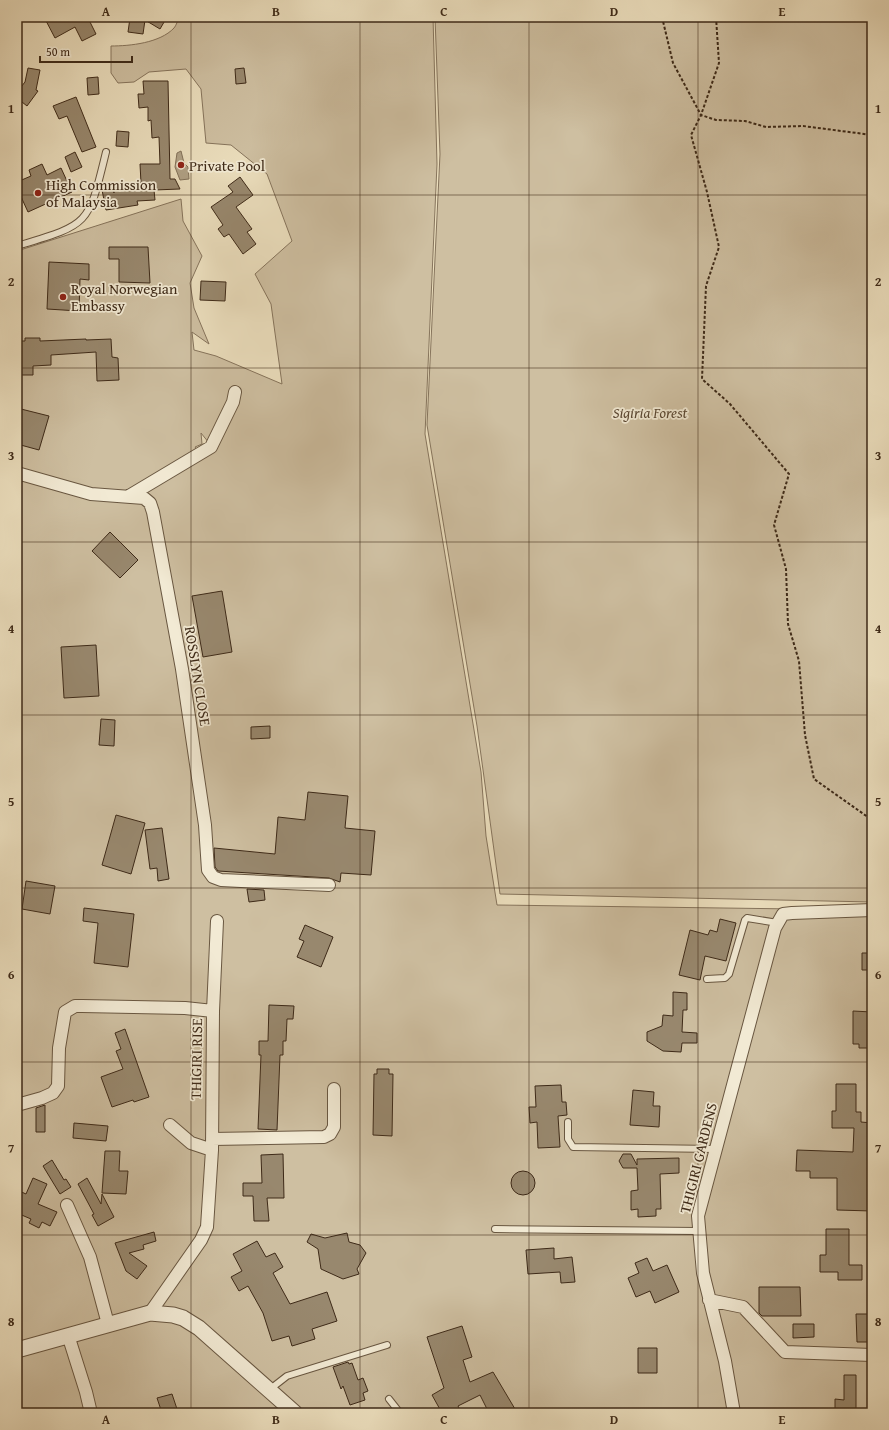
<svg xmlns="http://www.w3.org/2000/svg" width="889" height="1430" viewBox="0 0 889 1430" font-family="'Gentium Book Plus',serif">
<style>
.green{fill:#cebfa1;stroke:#86745c;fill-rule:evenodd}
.water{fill:#b0a185;stroke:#827159}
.building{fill:#98886e;stroke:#3e2a18}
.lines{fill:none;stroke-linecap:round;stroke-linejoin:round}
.service-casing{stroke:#695741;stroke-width:8}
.minor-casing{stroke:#695741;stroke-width:14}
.tertiary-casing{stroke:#695741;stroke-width:17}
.path{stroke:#3e2a18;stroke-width:2;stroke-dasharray:3 2;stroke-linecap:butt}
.service{stroke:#f2ead4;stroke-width:6}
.minor{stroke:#f2ead4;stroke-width:12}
.tertiary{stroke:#f2ead4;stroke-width:15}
.grid{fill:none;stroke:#3e2a18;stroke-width:1;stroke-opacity:0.55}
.poi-dot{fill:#8f2418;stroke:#f2ead4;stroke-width:1.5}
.labels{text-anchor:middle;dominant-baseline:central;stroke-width:3.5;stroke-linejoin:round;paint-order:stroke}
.poi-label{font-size:15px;fill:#3e2a18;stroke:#f2ead4;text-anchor:start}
.park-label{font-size:15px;font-style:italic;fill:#5b4833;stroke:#f2ead4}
.street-label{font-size:15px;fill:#3e2a18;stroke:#f2ead4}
.neatline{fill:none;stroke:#3e2a18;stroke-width:1.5}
.grid-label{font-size:13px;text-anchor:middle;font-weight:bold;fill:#3e2a18}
</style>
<rect width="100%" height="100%" fill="#ebdebd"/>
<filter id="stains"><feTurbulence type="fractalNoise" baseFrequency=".005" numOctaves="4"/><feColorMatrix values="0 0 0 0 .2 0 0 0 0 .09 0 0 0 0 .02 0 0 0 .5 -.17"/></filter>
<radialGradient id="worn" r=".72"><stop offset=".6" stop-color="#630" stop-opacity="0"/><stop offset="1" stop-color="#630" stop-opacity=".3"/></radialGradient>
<path class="green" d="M 179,17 L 433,17 L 437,164 L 425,434 L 481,772 L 486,836 L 497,905 L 872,910 L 872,1413 L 17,1413 L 17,251 L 181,199 L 183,221 L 202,256 L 190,283 L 194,308 L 209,344 L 192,332 L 194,350 L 216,356 L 282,384 L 271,304 L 255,274 L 292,241 L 267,174 L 231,145 L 206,143 L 201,89 L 186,69 L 149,72 L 134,82 L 118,83 L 111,73 L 111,46 C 130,46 160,43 174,28 C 176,26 178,20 179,17 ZM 201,433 L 213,448 L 201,455 L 195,447 L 202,444 Z
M 435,17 L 872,17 L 872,902 L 500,894 L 477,726 L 427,425 L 440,154 Z"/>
<path class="water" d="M 181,151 L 184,163 L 188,167 L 189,179 L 180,180 L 175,167 L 177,153 Z"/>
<path class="building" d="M 44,17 L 95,17 L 89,20 L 96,34 L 82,41 L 75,27 L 55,38 Z
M 140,17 L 167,17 L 160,29 L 145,20 L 143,34 L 128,32 L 130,18 L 144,19 Z
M 28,68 L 40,70 L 36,90 L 38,91 L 27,106 L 17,98 L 17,92 L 25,82 Z
M 244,68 L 246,83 L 236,84 L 235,69 Z
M 98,77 L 99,94 L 88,95 L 87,78 Z
M 143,81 L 168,81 L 170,179 L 175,179 L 180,189 L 154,190 L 155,200 L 137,201 L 138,205 L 106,210 L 102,190 L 112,188 L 114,193 L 114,188 L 141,183 L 140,164 L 160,164 L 159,137 L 152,138 L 151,120 L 148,121 L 148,107 L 139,108 L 138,94 L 144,94 Z
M 76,97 L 96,147 L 82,152 L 67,116 L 59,119 L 53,106 Z
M 117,131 L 129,132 L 128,147 L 116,146 Z
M 75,152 L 82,167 L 71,172 L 65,157 Z
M 42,164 L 47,175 L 61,168 L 72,192 L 28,212 L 17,188 L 17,182 L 31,176 L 29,170 Z
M 240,177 L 253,195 L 236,207 L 252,229 L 247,232 L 256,244 L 243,254 L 229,234 L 224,237 L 218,229 L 223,225 L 211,207 L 233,192 L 228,186 Z
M 109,247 L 148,247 L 150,283 L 119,282 L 119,259 L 109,259 Z
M 49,262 L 89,264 L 89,280 L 80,279 L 79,311 L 47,309 Z
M 201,281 L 226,282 L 225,301 L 200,300 Z
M 25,338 L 40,338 L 40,341 L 86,339 L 86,340 L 111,339 L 112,357 L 118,358 L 119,380 L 97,381 L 96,352 L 51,355 L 51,365 L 33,366 L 33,375 L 21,375 L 20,341 L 25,341 Z
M 17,408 L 49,416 L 39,450 L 17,444 Z
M 110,532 L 138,560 L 120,578 L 92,551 Z
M 222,591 L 232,652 L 203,657 L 192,596 Z
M 96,645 L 99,696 L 64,698 L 61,647 Z
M 101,719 L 115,720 L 114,746 L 99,745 Z
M 270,726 L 270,738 L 251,739 L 251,727 Z
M 308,792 L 348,796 L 345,828 L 375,831 L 371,875 L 341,873 L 340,882 L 329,878 L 218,871 L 215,867 L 214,848 L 275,854 L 278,817 L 305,820 Z
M 116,815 L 145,823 L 131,874 L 102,865 Z
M 162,828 L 169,879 L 158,881 L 157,868 L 150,869 L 145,830 Z
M 26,881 L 55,886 L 50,914 L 22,909 Z
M 247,889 L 264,890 L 265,900 L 249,902 Z
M 84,908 L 134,914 L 128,967 L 94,963 L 98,923 L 83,921 Z
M 720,919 L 736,923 L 726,961 L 705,956 L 700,980 L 679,975 L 690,930 L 708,935 L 710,930 L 717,932 Z
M 305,925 L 333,937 L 321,967 L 297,957 L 304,941 L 299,939 Z
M 862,953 L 872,953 L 872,970 L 862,970 Z
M 673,992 L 687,993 L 687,1010 L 683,1010 L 682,1032 L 697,1033 L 697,1043 L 682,1043 L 681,1052 L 663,1051 L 647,1041 L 647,1032 L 662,1026 L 663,1015 L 673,1016 Z
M 269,1005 L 294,1006 L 293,1019 L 287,1019 L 286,1041 L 283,1041 L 283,1055 L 280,1055 L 277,1130 L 258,1129 L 261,1055 L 259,1055 L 259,1041 L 268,1041 Z
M 853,1011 L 872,1012 L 872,1048 L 859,1048 L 859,1044 L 853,1044 Z
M 125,1029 L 149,1097 L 134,1102 L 133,1100 L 112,1107 L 101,1077 L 123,1069 L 116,1051 L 121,1049 L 115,1033 Z
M 377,1069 L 389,1069 L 389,1074 L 393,1074 L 392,1136 L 373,1135 L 374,1074 L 377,1074 Z
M 836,1084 L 856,1084 L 856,1112 L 861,1112 L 861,1122 L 872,1123 L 872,1211 L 837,1210 L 837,1178 L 810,1178 L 810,1171 L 796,1171 L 797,1150 L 853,1152 L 854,1128 L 832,1128 L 832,1111 L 836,1111 Z
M 561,1085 L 562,1102 L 566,1102 L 567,1115 L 558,1116 L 560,1147 L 538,1148 L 537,1122 L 530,1123 L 529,1107 L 536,1107 L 535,1086 Z
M 633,1090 L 654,1092 L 653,1106 L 660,1106 L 659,1127 L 630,1125 Z
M 45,1105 L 45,1132 L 36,1132 L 36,1108 Z
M 74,1123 L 108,1126 L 106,1141 L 73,1138 Z
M 105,1151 L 120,1151 L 119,1171 L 128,1171 L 126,1194 L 102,1193 Z
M 283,1154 L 284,1198 L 267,1198 L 269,1221 L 254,1221 L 253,1196 L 243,1196 L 243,1183 L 262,1183 L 261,1155 Z
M 623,1154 L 631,1154 L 637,1165 L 637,1159 L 679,1158 L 679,1173 L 660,1174 L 661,1209 L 656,1209 L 656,1216 L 638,1217 L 638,1209 L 631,1210 L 631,1191 L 638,1190 L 637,1168 L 623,1168 L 619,1161 Z
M 52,1160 L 64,1180 L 66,1179 L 71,1187 L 60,1194 L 43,1166 Z
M511 1183a12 12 0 1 1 24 0a12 12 0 1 1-24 0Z
M 33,1178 L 47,1184 L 38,1204 L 57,1212 L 50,1226 L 42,1222 L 39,1228 L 29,1223 L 31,1219 L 17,1213 L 17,1190 L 26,1194 Z
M 87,1178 L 101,1204 L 102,1194 L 114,1217 L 98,1226 L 92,1215 L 94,1214 L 78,1184 Z
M 826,1229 L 849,1229 L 849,1265 L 862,1265 L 862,1280 L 838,1280 L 838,1272 L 820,1272 L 820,1255 L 826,1255 Z
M 154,1232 L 156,1241 L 143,1245 L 144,1249 L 129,1253 L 147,1266 L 137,1279 L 126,1271 L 115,1243 Z
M 347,1233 L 349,1242 L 360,1245 L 366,1253 L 357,1269 L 359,1274 L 343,1279 L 321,1269 L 318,1249 L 307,1242 L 311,1234 L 325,1238 Z
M 257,1241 L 266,1257 L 275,1253 L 283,1267 L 273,1273 L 290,1304 L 327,1292 L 337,1321 L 312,1329 L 315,1339 L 292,1346 L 289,1336 L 272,1341 L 263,1313 L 248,1286 L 239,1291 L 231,1277 L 242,1271 L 233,1254 Z
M 554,1248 L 554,1259 L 572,1257 L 575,1282 L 561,1283 L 560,1272 L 528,1274 L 526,1250 Z
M 647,1258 L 653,1271 L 667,1265 L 679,1292 L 655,1303 L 650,1291 L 636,1297 L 628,1278 L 639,1273 L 635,1263 Z
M 759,1287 L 800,1287 L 801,1316 L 762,1316 L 759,1313 Z
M 856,1314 L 872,1314 L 872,1342 L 857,1342 Z
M 793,1324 L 814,1324 L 814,1337 L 793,1338 Z
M 462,1326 L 472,1357 L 463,1360 L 470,1382 L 493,1372 L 515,1409 L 507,1413 L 489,1413 L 480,1395 L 458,1406 L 460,1410 L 455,1413 L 442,1413 L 432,1395 L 444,1388 L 427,1337 Z
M 638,1348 L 657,1348 L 657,1373 L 638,1373 Z
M 348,1362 L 349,1364 L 352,1363 L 358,1380 L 363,1378 L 368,1391 L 363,1393 L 365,1400 L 350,1405 L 343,1386 L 341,1389 L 333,1367 Z
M 844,1375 L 856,1375 L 856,1413 L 835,1413 L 835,1399 L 844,1400 Z
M 172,1394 L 177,1409 L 162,1413 L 157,1398 Z"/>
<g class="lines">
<defs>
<path id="service" d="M 17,246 C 90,224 88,226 106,152
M 707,979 L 725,978 L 729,974 L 745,920 L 747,918 L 778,923
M 568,1122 L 568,1139 L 573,1147 L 715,1149
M 495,1229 L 698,1231
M 269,1390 L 287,1376 L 387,1345
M 389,1399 L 400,1413"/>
<path id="minor" d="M 17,473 L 91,494 L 144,498 L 150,503 L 153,512 L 182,669 L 205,825 L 208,870 L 213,877 L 221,880 L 329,885
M 129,496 L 211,447 L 233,402 L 235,392
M 213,1011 L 217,921
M 17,1105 L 42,1098 L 53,1093 L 58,1086 L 59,1048 L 65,1012 L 75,1006 L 82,1006 L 185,1008 L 213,1011 L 212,1150 L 207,1227 L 201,1240 L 150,1313
M 170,1125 L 191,1143 L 212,1150
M 212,1139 L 324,1137 L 330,1134 L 334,1127 L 334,1089
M 67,1205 L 90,1257 L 108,1324
M 709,1300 L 743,1307 L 785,1352 L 872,1355
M 68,1335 L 86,1392 L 91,1413
M 734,1413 L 725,1361 L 703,1273 L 698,1216 L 775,928 L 783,914 L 792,913 L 872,910"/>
<path id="tertiary" d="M 17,1350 L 150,1313 L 173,1315 L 183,1318 L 199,1328 L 295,1413"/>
</defs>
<use href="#service" class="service-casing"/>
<use href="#minor" class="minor-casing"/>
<use href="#tertiary" class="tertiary-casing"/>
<path class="path" d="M 662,17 L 673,63 L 701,115 L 716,120 L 745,121 L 766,127 L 803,126 L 872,135
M 716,17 L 719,63 L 701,115 L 691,135 L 707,192 L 719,247 L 706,286 L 702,379 L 730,404 L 789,474 L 774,525 L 786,569 L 788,624 L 799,661 L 805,735 L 814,779 L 872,820"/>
<use href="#service" class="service"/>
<use href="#minor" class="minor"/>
<use href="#tertiary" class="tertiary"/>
</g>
<path class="grid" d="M 191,17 L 191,1413M 360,17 L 360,1413M 529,17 L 529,1413M 698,17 L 698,1413M 17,195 L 872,195M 17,368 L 872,368M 17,542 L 872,542M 17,715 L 872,715M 17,888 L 872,888M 17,1062 L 872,1062M 17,1235 L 872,1235"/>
<g class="poi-dot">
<circle cx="181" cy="165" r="4"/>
<circle cx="38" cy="193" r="4"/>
<circle cx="63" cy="297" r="4"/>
</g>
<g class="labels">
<g class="poi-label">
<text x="189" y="165">Private Pool</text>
<text x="46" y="184">High Commission<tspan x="46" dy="17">of Malaysia</tspan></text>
<text x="71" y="288">Royal Norwegian<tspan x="71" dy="17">Embassy</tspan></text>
</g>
<g class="park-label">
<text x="650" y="412">Sigiria Forest</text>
</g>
<g class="street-label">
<text transform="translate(198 676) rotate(81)">ROSSLYN CLOSE</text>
<text transform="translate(196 1059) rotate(-89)">THIGIRI RISE</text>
<text transform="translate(698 1158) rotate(-76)">THIGIRI GARDENS</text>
</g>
</g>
<rect width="889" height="1430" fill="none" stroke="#ebdebd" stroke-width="44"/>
<path d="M40 56v6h92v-6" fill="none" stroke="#3e2a18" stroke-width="2"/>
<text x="46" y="56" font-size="12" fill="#3e2a18" stroke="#f2ead4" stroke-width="3" paint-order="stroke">50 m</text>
<rect x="22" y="22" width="845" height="1386" class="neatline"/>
<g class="grid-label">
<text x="106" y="16">A</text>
<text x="276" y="16">B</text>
<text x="444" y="16">C</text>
<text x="614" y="16">D</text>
<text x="782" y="16">E</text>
<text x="11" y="113">1</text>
<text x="878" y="113">1</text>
<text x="11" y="286">2</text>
<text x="878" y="286">2</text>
<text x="11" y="460">3</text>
<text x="878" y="460">3</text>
<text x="11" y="633">4</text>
<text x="878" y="633">4</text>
<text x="11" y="806">5</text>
<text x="878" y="806">5</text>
<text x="11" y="979">6</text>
<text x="878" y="979">6</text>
<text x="11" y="1153">7</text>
<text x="878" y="1153">7</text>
<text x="11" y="1326">8</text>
<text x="878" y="1326">8</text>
<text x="106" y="1424">A</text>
<text x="276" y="1424">B</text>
<text x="444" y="1424">C</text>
<text x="614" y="1424">D</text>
<text x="782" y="1424">E</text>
</g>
<rect width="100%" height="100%" filter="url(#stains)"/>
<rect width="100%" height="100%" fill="url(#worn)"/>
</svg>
